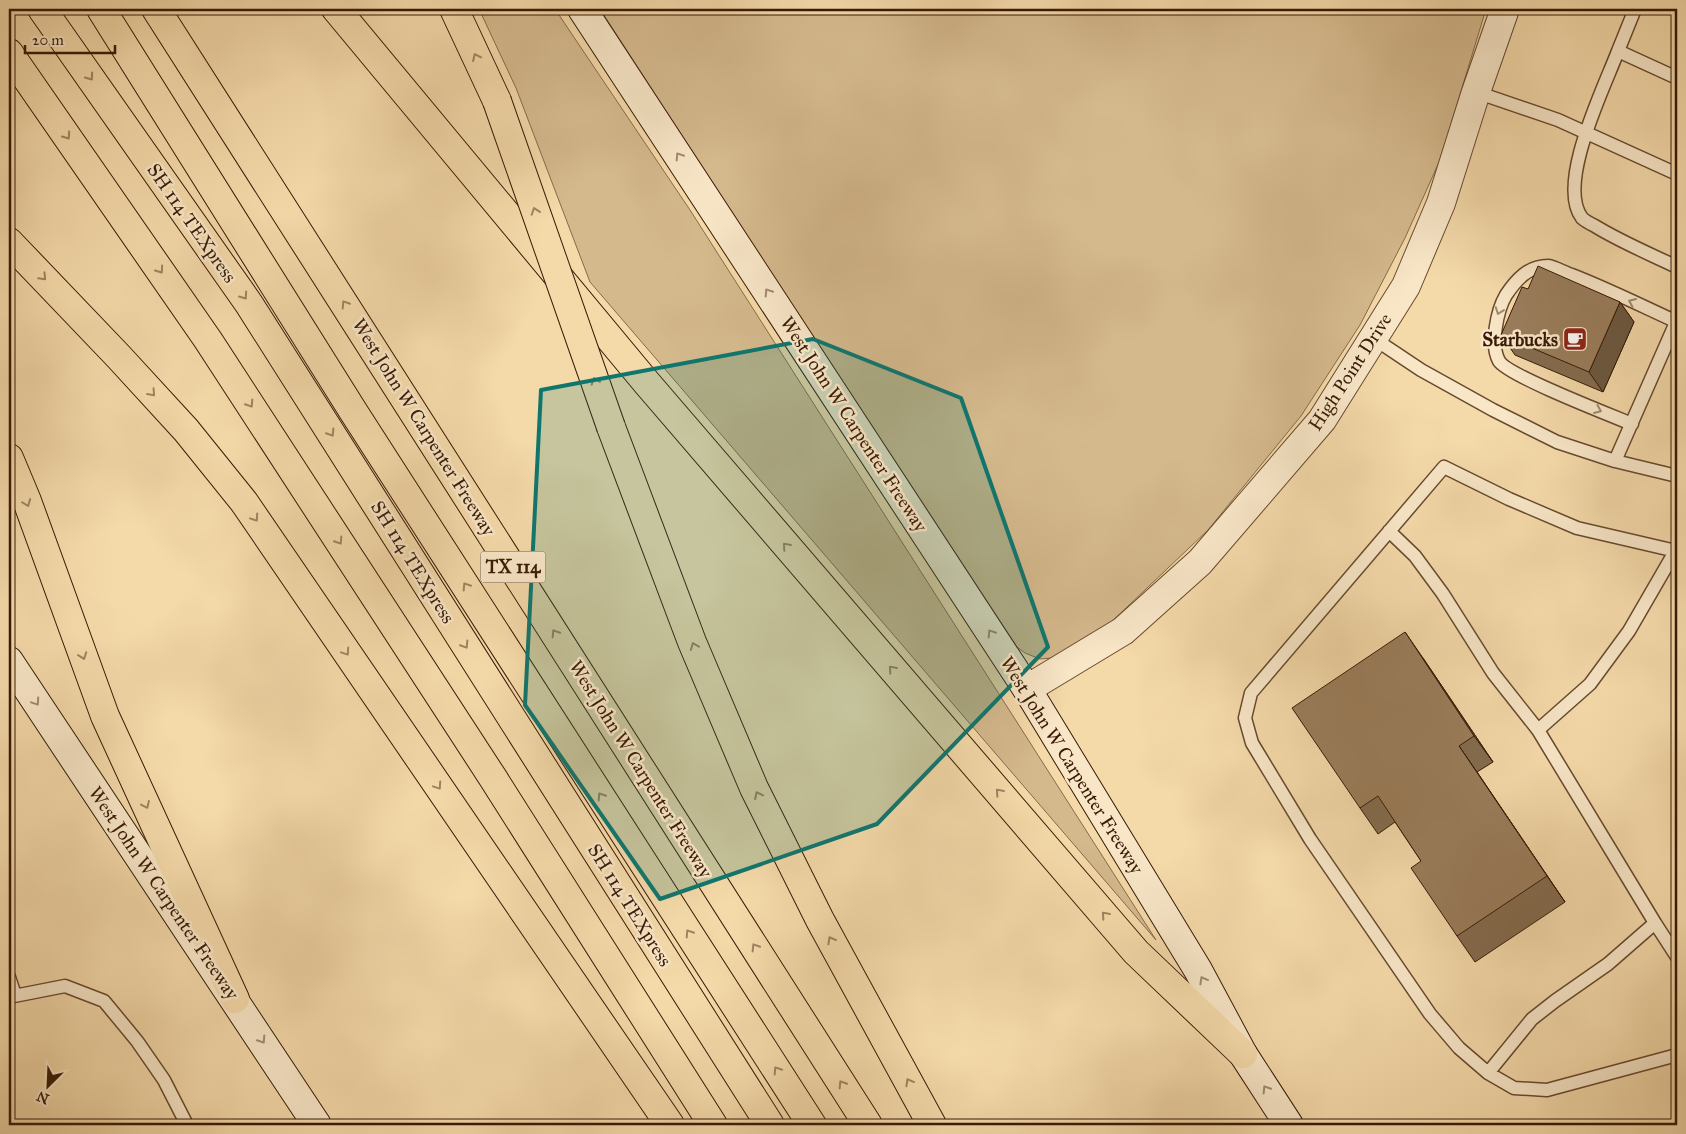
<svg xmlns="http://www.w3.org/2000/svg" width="1686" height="1134" viewBox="0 0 1686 1134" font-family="'IM FELL Great Primer',serif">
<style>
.green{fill:#d4b98d;stroke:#866a4a}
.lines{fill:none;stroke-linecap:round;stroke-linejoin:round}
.service-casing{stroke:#674a2f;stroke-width:15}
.tertiary-casing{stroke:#674a2f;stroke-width:30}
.secondary-casing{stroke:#381a06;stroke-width:30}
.motorway-casing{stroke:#381a06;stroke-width:30}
.service{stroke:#f8e6c7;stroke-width:12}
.tertiary{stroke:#f8e6c7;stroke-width:28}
.secondary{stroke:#f8e6c7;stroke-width:28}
.motorway{stroke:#f4d9a9;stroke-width:28}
.motorway-bridge-casing{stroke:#381a06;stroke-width:30;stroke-linecap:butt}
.motorway-bridge{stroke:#f4d9a9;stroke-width:28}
.wall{fill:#846c4e;stroke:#381a06}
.shaded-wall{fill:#6c5840;stroke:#381a06}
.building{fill:#9a7d5b;stroke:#381a06}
.oneway{stroke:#9f8360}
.oneway2{stroke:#a28a70}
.marked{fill:#0f766e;fill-opacity:0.2;stroke:#0f766e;stroke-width:4;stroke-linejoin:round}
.labels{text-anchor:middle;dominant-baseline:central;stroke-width:5;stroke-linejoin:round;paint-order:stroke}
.shield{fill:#f8e6c7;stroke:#725740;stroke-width:1}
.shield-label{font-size:18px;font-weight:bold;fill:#381a06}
.street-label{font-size:19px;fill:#381a06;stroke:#f8e6c7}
.poi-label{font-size:19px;font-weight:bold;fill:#381a06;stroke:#f8e6c7;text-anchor:end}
</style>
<rect width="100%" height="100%" fill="#f4d9a9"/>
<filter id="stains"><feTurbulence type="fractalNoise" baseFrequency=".004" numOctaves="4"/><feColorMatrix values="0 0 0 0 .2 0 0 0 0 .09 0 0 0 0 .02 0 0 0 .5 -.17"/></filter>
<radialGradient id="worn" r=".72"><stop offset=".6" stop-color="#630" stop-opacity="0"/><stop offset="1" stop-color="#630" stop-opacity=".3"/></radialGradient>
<path class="green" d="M 479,9 L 555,9 L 690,210 L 1156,940 L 590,282 L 516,88 Z
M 600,9 L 1486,9 L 1440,160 L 1405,238 L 1360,325 L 1301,416 L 1208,530 L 1107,626 L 1052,658 L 1040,659 L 1025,653 L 1010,642 Z"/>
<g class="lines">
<defs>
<path id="service" d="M 1618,51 L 1635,9
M 1677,78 L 1618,51 C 1604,88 1556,184 1582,218 C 1585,221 1591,224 1595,226 C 1621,242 1650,254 1677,267
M 1476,92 L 1558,120 L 1677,174
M 1373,338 L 1421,370 L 1493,410 L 1557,442 L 1615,461 L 1677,476
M 1632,424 C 1610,415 1507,375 1499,361 C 1490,345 1497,310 1506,295 C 1516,280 1528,266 1548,266 C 1555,267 1565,273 1572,275 C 1608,289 1642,306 1677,322
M 1615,461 L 1677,320
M 1389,531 L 1415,556 L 1443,594 L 1493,673 L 1538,730 L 1655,923 L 1608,964 L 1555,1001 L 1532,1019 L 1488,1073
M 1676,551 L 1577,528 L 1509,499 L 1444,467 L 1251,693 L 1245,718 L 1252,743 L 1310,839 L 1430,1014 L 1459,1048 L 1488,1073 L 1514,1088 L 1547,1090 L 1677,1055
M 1538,730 L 1590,684 L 1629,631 L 1677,548
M 1655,923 L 1677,957
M 9,977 L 15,995
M 9,997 L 65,986 L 104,1001 L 137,1041 L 164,1080 L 187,1125"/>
<path id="tertiary" d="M 1027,689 L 1123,631 L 1200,562 L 1322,420 L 1406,286 L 1441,203 L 1476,92 L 1505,9"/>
<path id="secondary" d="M 582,9 L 1027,689 L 1198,970 L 1243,1054 L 1289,1125
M 9,661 L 317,1125"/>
<path id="motorway" d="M 42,9 L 249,304 L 770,1125
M 101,9 L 353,411 L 812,1125
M 156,9 L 868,1125
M 336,9 L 646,382 L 1136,952 L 1243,1054
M 454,9 L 497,101
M 9,53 L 208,340 L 493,778 L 713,1125
M 9,242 L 119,357 L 186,430 L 244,502 L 670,1125
M 611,427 L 692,642 L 754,788 L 820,920 L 932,1125
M 9,458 L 27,501 L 105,716 L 235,999"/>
</defs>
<use href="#service" class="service-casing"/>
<use href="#tertiary" class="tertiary-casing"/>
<use href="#secondary" class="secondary-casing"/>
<use href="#motorway" class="motorway-casing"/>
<use href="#service" class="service"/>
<use href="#tertiary" class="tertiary"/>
<use href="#secondary" class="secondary"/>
<use href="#motorway" class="motorway"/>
<defs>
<path id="motorway-bridge" d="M 497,101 L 611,427"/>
</defs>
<use href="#motorway-bridge" class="motorway-bridge-casing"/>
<use href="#motorway-bridge" class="motorway-bridge"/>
</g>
<path class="wall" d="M 1528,289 L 1620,302 L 1634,322 L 1603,392 L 1515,355 L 1501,335 Z
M 1423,658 L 1493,762 L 1477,772 L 1565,902 L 1475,962 L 1457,936 L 1421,861 L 1395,822 L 1378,834 L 1360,808 Z"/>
<path class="shaded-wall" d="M 1620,302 L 1634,322 L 1603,392 L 1589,372 Z
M 1405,632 L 1423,658 L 1493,762 L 1474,736 Z
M 1459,746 L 1477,772 L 1565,902 L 1547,876 Z"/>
<path class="building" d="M 1538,266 L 1620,302 L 1589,372 L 1501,335 L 1522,287 L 1528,289 Z
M 1405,632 L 1474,736 L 1459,746 L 1547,876 L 1457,936 L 1411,868 L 1421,861 L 1378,796 L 1360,808 L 1292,708 Z"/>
<defs><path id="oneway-chevron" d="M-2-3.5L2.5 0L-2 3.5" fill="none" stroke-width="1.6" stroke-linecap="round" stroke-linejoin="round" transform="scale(1.25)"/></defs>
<g class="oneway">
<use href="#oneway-chevron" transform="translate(476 57) rotate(-115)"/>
<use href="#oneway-chevron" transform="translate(90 77) rotate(55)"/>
<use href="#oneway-chevron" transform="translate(67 136) rotate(55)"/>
<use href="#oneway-chevron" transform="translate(535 211) rotate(-109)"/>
<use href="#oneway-chevron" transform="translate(160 270) rotate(55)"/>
<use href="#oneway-chevron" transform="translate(43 277) rotate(46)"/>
<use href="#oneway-chevron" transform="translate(244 296) rotate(55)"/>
<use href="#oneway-chevron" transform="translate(345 304) rotate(-123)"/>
<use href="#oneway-chevron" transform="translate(595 381) rotate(-109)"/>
<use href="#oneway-chevron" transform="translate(152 393) rotate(48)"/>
<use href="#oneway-chevron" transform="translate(250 404) rotate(57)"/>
<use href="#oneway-chevron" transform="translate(331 433) rotate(58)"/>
<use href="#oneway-chevron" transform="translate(27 503) rotate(69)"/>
<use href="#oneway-chevron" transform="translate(255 518) rotate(56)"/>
<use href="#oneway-chevron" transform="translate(339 541) rotate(57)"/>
<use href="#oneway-chevron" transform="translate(786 546) rotate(-131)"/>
<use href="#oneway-chevron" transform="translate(466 586) rotate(-123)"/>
<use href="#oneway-chevron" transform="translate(555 633) rotate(-122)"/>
<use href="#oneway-chevron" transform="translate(465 645) rotate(58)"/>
<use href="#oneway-chevron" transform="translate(694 646) rotate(-112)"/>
<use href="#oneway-chevron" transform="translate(346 652) rotate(56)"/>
<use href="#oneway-chevron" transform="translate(83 656) rotate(70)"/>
<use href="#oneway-chevron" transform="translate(892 669) rotate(-131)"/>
<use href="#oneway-chevron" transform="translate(438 786) rotate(56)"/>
<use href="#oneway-chevron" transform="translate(999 792) rotate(-131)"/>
<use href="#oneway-chevron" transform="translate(758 795) rotate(-116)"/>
<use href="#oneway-chevron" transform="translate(601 796) rotate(-123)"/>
<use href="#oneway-chevron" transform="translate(146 805) rotate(65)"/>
<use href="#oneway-chevron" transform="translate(1105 915) rotate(-131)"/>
<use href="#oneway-chevron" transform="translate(689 933) rotate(-123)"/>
<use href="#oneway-chevron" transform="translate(831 940) rotate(-119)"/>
<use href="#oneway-chevron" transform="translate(755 947) rotate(-122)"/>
<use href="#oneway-chevron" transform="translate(777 1070) rotate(-123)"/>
<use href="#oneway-chevron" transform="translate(909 1082) rotate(-119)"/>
<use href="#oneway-chevron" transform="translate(842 1084) rotate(-122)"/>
</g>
<g class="oneway2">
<use href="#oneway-chevron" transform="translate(679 156) rotate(-123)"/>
<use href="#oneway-chevron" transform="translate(768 292) rotate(-123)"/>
<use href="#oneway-chevron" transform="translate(1632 302) rotate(-156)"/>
<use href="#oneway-chevron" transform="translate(1499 311) rotate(110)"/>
<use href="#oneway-chevron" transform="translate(1598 410) rotate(23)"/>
<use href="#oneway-chevron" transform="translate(991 633) rotate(-123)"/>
<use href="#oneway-chevron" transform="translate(36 702) rotate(56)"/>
<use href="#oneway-chevron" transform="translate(1203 980) rotate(-119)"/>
<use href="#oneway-chevron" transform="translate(262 1040) rotate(57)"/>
<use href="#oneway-chevron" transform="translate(1266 1089) rotate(-122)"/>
</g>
<path class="marked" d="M 813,339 L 961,398 L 1048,647 L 877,824 L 660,899 L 525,705 L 541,390 Z"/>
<defs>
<symbol id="cafe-square" viewBox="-11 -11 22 22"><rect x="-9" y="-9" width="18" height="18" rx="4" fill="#8f2418" stroke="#f8e6c7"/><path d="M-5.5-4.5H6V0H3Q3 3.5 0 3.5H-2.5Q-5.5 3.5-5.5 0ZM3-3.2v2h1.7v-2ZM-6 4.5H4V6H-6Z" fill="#fff"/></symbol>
</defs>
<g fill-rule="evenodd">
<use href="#cafe-square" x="1561" y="325" width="28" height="28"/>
</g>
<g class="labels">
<rect class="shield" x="480.5" y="551.5" width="65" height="31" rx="4"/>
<g class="shield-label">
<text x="513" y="567">TX 114</text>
</g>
<g class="street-label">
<text transform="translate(192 223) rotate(55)">SH 114 TEXpress</text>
<text transform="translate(1350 372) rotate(-57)">High Point Drive</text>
<text transform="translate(854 424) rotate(57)">West John W Carpenter Freeway</text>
<text transform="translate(424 427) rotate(58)">West John W Carpenter Freeway</text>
<text transform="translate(413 562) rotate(58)">SH 114 TEXpress</text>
<text transform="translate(1072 765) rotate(58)">West John W Carpenter Freeway</text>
<text transform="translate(641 769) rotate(58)">West John W Carpenter Freeway</text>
<text transform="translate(164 893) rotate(56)">West John W Carpenter Freeway</text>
<text transform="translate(630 905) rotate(58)">SH 114 TEXpress</text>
</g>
<g class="poi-label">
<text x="1558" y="339">Starbucks</text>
</g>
</g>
<rect width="1686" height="1134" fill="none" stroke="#f4d9a9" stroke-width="30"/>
<rect x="10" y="10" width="1666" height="1114" fill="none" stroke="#381a06" stroke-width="2.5"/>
<rect x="15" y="15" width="1656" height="1104" fill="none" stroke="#381a06"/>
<g transform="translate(48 1086) rotate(204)" stroke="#f8e6c7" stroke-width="4" paint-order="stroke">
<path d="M0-4L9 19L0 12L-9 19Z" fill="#381a06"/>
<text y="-8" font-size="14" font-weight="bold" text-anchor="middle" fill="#381a06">N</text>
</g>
<path d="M25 45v8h90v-8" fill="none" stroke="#381a06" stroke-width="2.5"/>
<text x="32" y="45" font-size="15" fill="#381a06" stroke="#f8e6c7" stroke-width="4" paint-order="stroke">20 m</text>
<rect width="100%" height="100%" filter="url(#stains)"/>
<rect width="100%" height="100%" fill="url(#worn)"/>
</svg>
